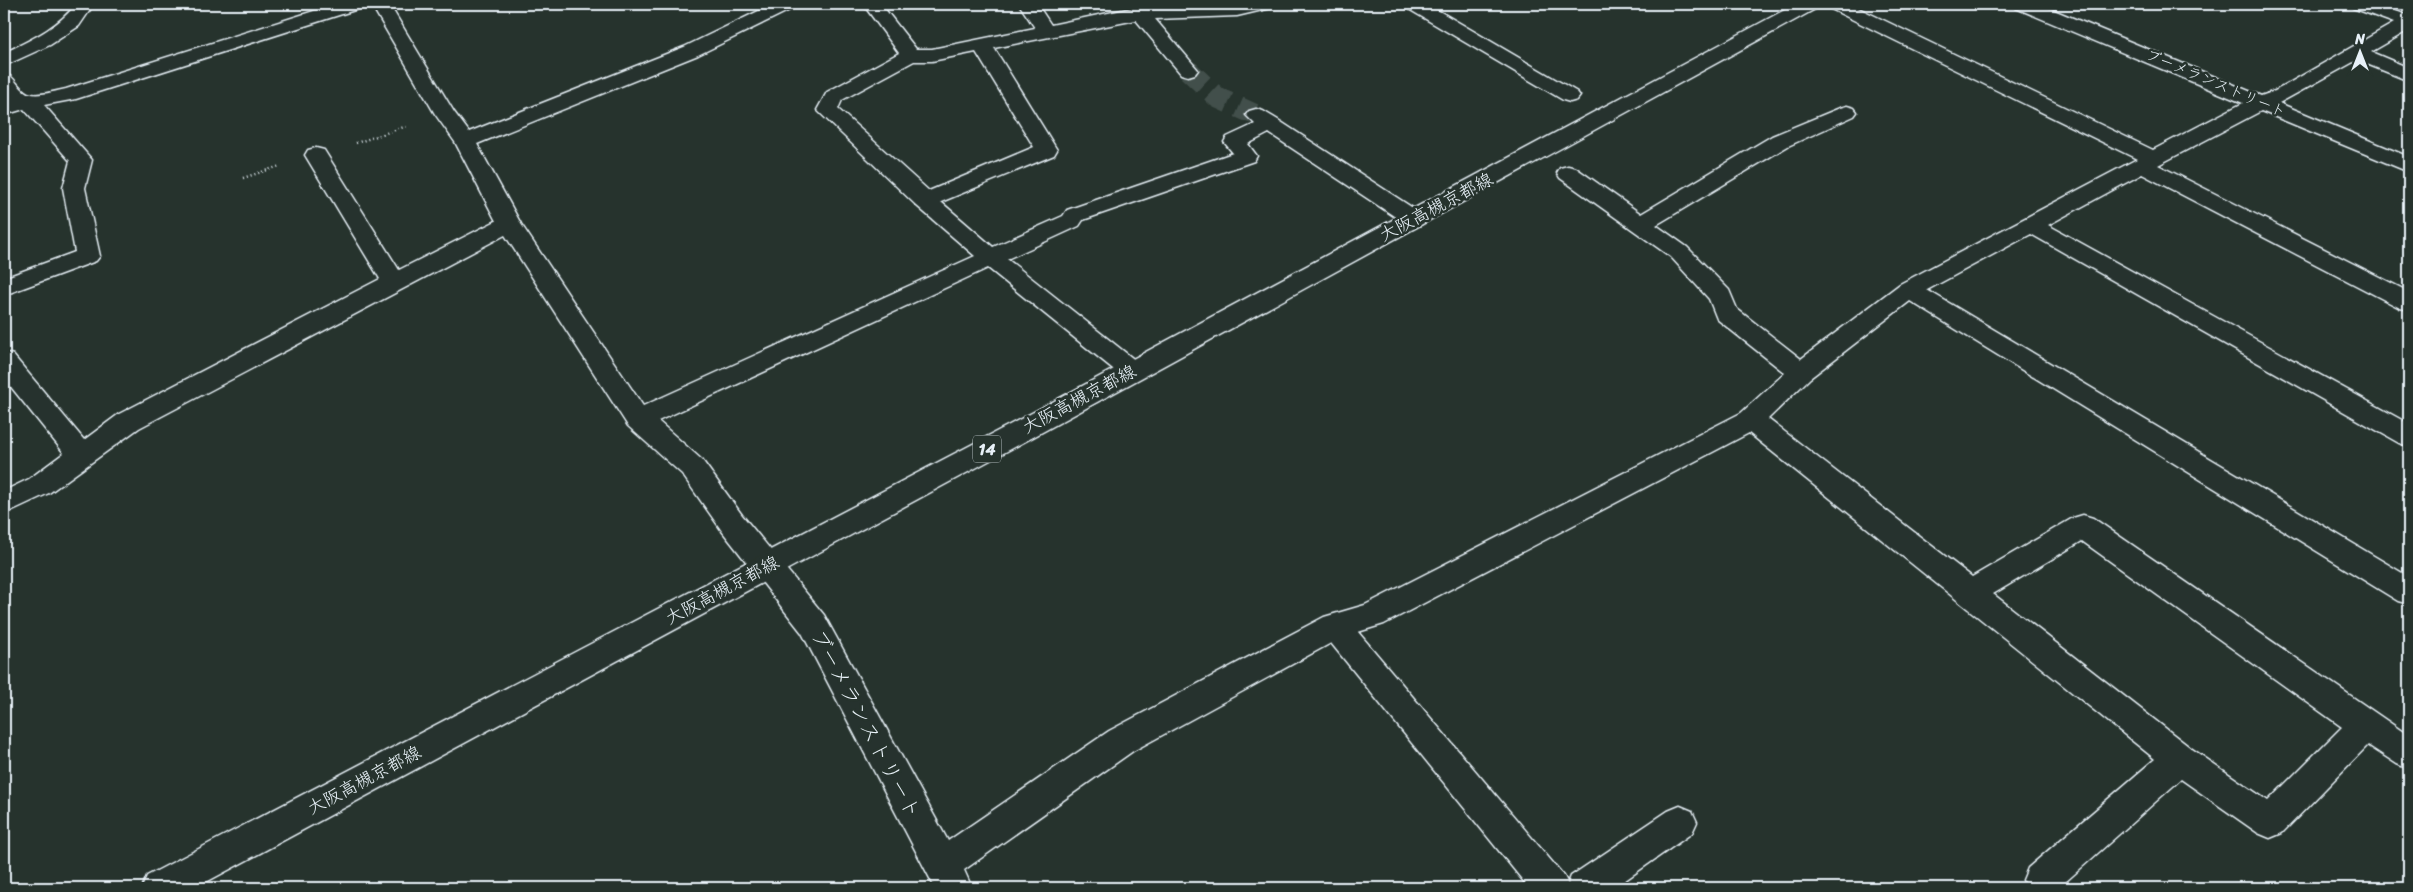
<svg xmlns="http://www.w3.org/2000/svg" width="2413" height="892" viewBox="0 0 2413 892" font-family="Sriracha,'Klee One',sans-serif">
<style>
.lines{fill:none;stroke-linecap:round;stroke-linejoin:round}
.minor-tunnel{stroke:#43504b;stroke-width:21;stroke-dasharray:21 11;stroke-linecap:butt}
.minor-casing{stroke:#e8f1f8;stroke-width:3}
.major-casing{stroke:#e8f1f8;stroke-width:3}
.path{stroke:#e8f1f8;stroke-width:2.5;stroke-dasharray:1 3;stroke-linecap:butt}
.minor{fill:#26332d;fill-rule:evenodd}
.major{fill:#26332d;fill-rule:evenodd}
.labels{text-anchor:middle;dominant-baseline:central;stroke-width:5;stroke-linejoin:round;paint-order:stroke}
.far-street-label{font-size:15px;fill:#e8f1f8;stroke:#26332d}
.shield{fill:#26332d;stroke:#aeb8bb;stroke-width:1}
.shield-label{font-size:16px;font-weight:bold;fill:#e8f1f8}
.street-label{font-size:18px;fill:#e8f1f8;stroke:#26332d}
.near-street-label{font-size:21px;fill:#e8f1f8;stroke:#26332d}
</style>
<rect width="100%" height="100%" fill="#26332d"/>
<filter id="ink" filterUnits="userSpaceOnUse"><feTurbulence type="fractalNoise" baseFrequency=".02" numOctaves="2"/><feDisplacementMap in="SourceGraphic" scale="10" xChannelSelector="R" yChannelSelector="G"/><feConvolveMatrix kernelMatrix="1 2 1 2 8 2 1 2 1" color-interpolation-filters="sRGB"/></filter>
<g filter="url(#ink)">
<g class="lines">
<path class="minor-tunnel" d="M 1188,70 L 1218,98 L 1254,114"/>
<defs>
<path id="minor" d="M 76,4 L 94,4 L 79,26 L 50,45 L 4,66 L 4,53 C 30,40 58,28 76,4 Z
M 336,4 L 363,4 L 361,8 L 76,99 L 44,105 L 92,160 L 85,188 L 100,256 L 96,261 L 4,295 L 4,278 L 75,252 L 63,188 L 70,161 L 24,109 L 4,115 L 4,102 L 10,100 L 4,92 L 4,73 C 16,76 19,92 31,94 C 41,96 56,91 66,89 Z
M 371,4 L 389,4 L 454,112 L 469,132 L 684,47 L 773,4 L 796,4 L 794,8 L 698,55 L 477,144 L 521,224 L 643,406 L 975,256 L 917,206 L 817,110 L 827,92 L 899,53 L 863,4 L 881,4 L 916,49 L 932,49 L 1035,28 L 1019,4 L 1037,4 L 1051,25 L 1132,8 L 1273,4 L 1271,8 L 1237,16 L 1155,19 L 1198,70 L 1195,74 L 1188,76 L 1181,74 L 1136,20 L 994,48 L 1057,150 L 1054,155 L 941,202 L 993,247 L 1063,216 L 1067,210 L 1233,153 L 1224,142 L 1227,137 L 1255,124 L 1246,115 L 1249,111 L 1256,109 L 1263,111 L 1278,120 L 1422,214 L 1426,219 L 1422,224 L 1414,226 L 1406,224 L 1269,133 L 1248,144 L 1257,156 L 1254,161 L 1083,220 L 1079,226 L 1007,259 L 1141,365 L 1145,371 L 1141,377 L 1132,380 L 1123,377 L 988,268 L 658,421 L 702,460 L 742,515 L 824,615 L 948,841 L 1109,731 L 1324,617 L 1365,605 L 1741,413 L 1785,373 L 1717,319 L 1709,299 L 1671,257 L 1560,178 L 1557,173 L 1560,168 L 1568,166 L 1576,168 L 1641,214 L 1772,136 L 1840,108 L 1847,106 L 1854,108 L 1857,112 L 1854,116 L 1788,146 L 1656,225 L 1687,247 L 1729,290 L 1737,309 L 1801,359 L 1900,284 L 2137,159 L 1829,8 L 1827,4 L 1850,4 L 2153,150 L 2243,103 L 2016,8 L 2014,4 L 2039,4 L 2261,96 L 2275,91 L 2394,23 L 2353,8 L 2351,4 L 2377,4 L 2409,16 L 2409,30 L 2371,52 L 2409,68 L 2409,81 L 2357,60 L 2279,103 L 2409,157 L 2409,172 L 2261,111 L 2158,165 L 2409,292 L 2409,310 L 2400,308 L 2142,174 L 2048,225 L 2409,424 L 2409,446 L 2399,443 L 2031,234 L 1927,290 L 2409,577 L 2409,604 L 2398,601 L 1910,301 L 1810,378 L 1768,419 L 1972,577 L 2073,518 L 2083,515 L 2093,518 L 2409,736 L 2409,769 L 2397,764 L 2368,745 L 2282,833 L 2270,838 L 2258,833 L 2181,779 L 2063,884 L 2065,888 L 2027,888 L 2023,880 L 2028,868 L 2155,759 L 1749,433 L 1384,624 L 1358,632 L 1564,876 L 1568,884 L 1571,876 L 1668,811 L 1680,806 L 1692,811 L 1697,822 L 1692,833 L 1614,888 L 1529,888 L 1331,643 L 1133,751 L 964,870 L 972,888 L 935,888 L 802,633 L 722,531 L 682,474 L 628,426 L 505,235 L 139,428 L 49,493 L 4,514 L 4,491 L 29,479 L 64,453 L 4,378 L 4,352 L 13,355 L 84,440 L 119,414 L 380,279 L 305,155 L 308,150 L 316,148 L 324,150 L 399,270 L 496,221 L 455,142 L 435,114 ZM 976,52 L 1034,147 L 929,191 L 838,109 L 842,100 L 914,61 L 932,61 ZM 2082,541 L 2342,727 L 2268,801 L 2192,749 L 1993,594 Z
M 1405,4 L 1427,4 L 1577,92 L 1580,96 L 1577,100 L 1570,102 L 1563,100 L 1407,8 Z"/>
<path id="major" d="M 1796,4 L 1819,4 L 1817,8 L 1035,436 L 195,888 L 142,888 L 147,876 L 1015,422 Z"/>
</defs>
<use href="#minor" class="minor-casing"/>
<use href="#major" class="major-casing"/>
<path class="path" d="M 356,143 L 407,126
M 243,178 L 280,166"/>
<use href="#minor" class="minor"/>
<use href="#major" class="major"/>
</g>
</g>
<g class="labels">
<g class="far-street-label">
<text transform="translate(2216 83) rotate(23)">ブーメランストリート</text>
</g>
<rect class="shield" x="973" y="435.5" width="28" height="27" rx="4"/>
<g class="shield-label">
<text x="987" y="449">14</text>
</g>
<g class="street-label">
<text transform="translate(1436 207) rotate(-28)">大阪高槻京都線</text>
<text transform="translate(1079 399) rotate(-28)">大阪高槻京都線</text>
<text transform="translate(722 590) rotate(-28)">大阪高槻京都線</text>
<text transform="translate(364 780) rotate(-28)">大阪高槻京都線</text>
</g>
<g class="near-street-label">
<text transform="translate(866 724) rotate(62)">ブーメランストリート</text>
</g>
</g>
<rect width="2413" height="892" fill="none" stroke="#26332d" stroke-width="20"/>
<rect x="10" y="10" width="2393" height="872" fill="none" stroke="#e8f1f8" stroke-width="2" filter="url(#ink)"/>
<g transform="translate(2360 52)" stroke="#26332d" stroke-width="4" paint-order="stroke">
<path d="M0-4L9 19L0 12L-9 19Z" fill="#e8f1f8"/>
<text y="-8" font-size="14" font-weight="bold" text-anchor="middle" fill="#e8f1f8">N</text>
</g>
</svg>
